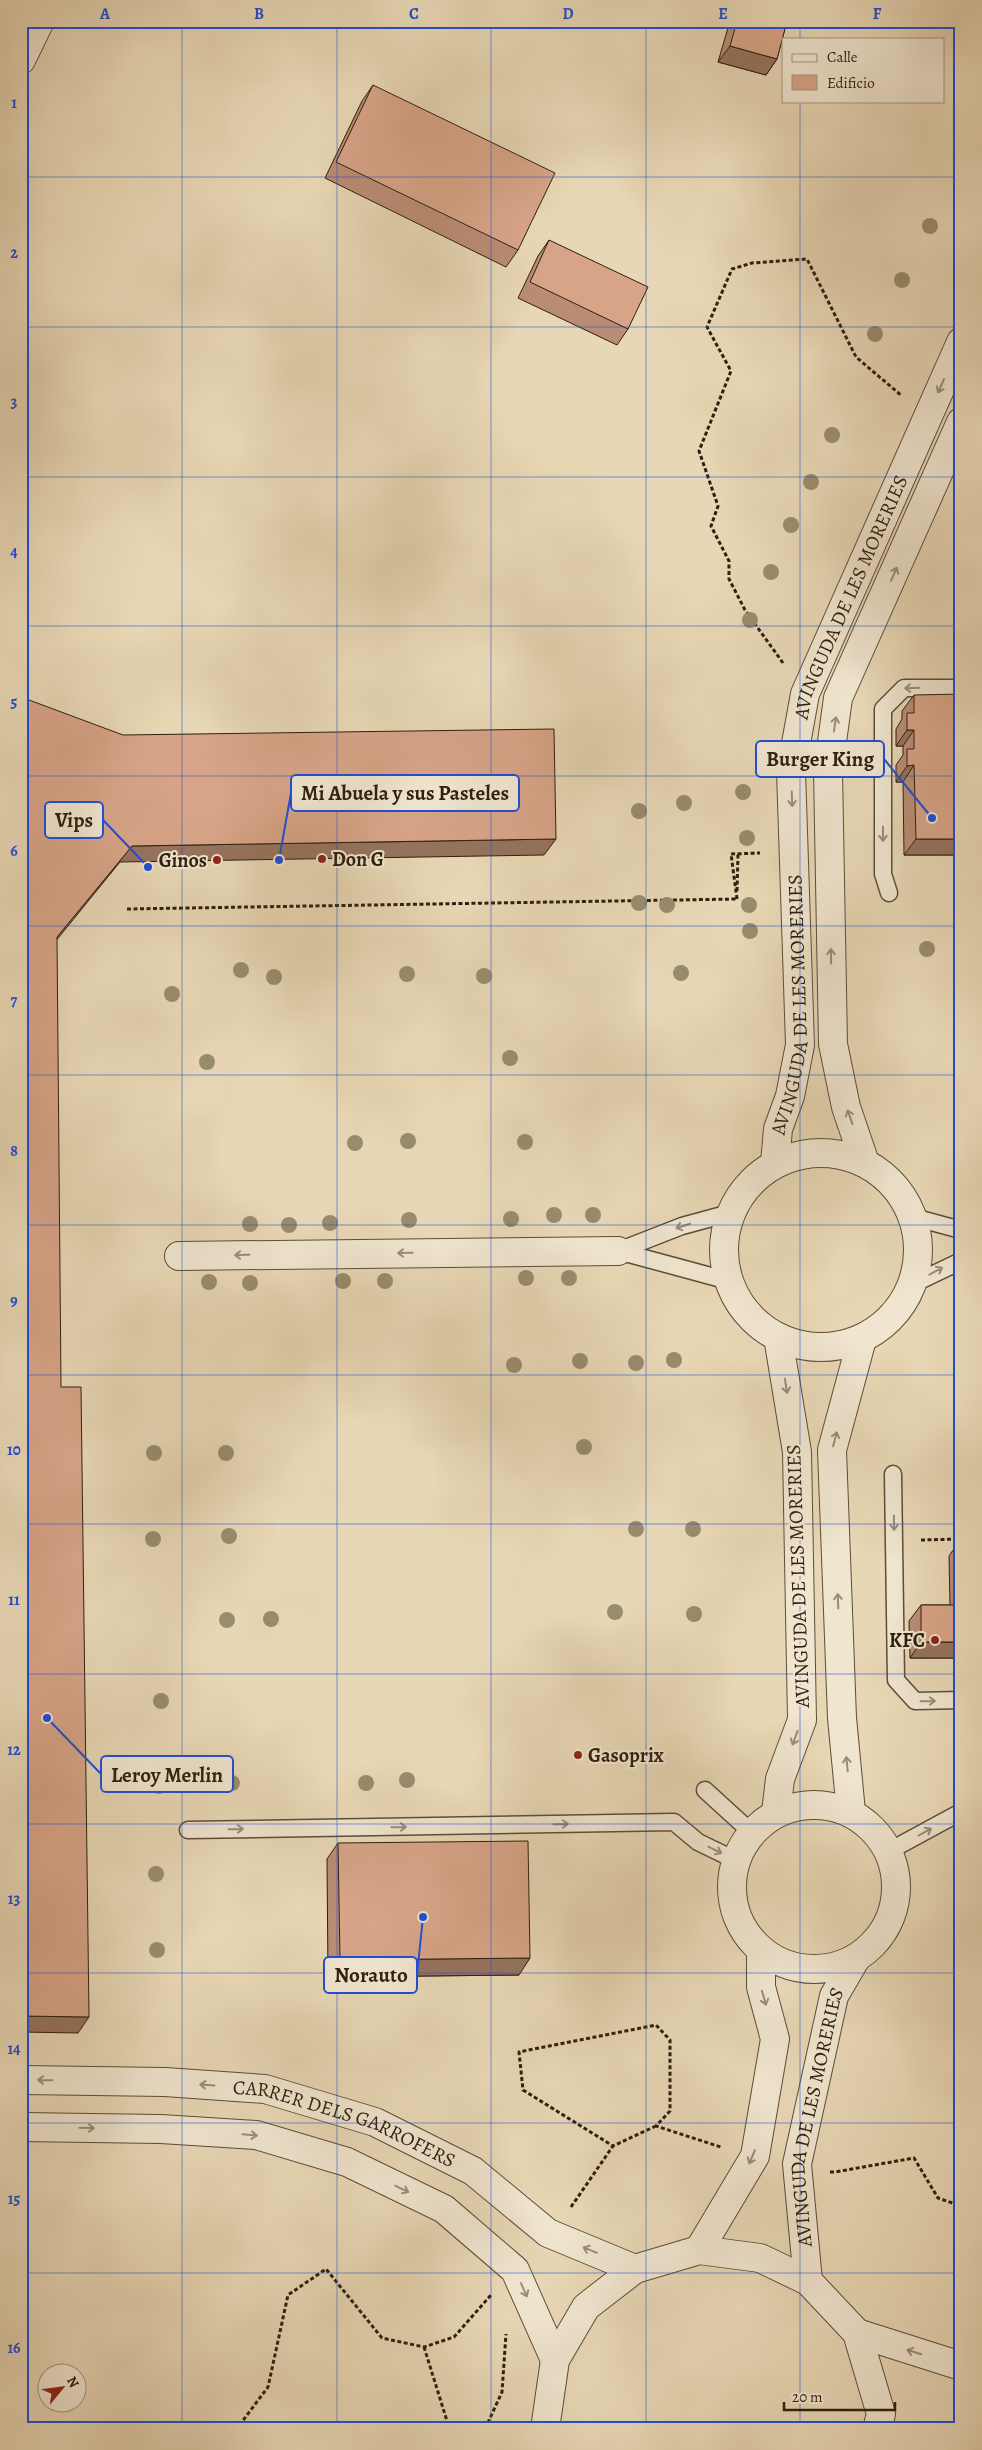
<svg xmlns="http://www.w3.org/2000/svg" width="982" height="2450" viewBox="0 0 982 2450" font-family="Alegreya,serif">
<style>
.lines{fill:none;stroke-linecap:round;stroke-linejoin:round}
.lane-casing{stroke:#5c4d38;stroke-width:19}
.street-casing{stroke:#5c4d38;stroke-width:30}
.path{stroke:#2e1f0e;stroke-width:3;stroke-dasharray:4 2.5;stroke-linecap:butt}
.lane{stroke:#f0e5cf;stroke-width:16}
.street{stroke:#f0e5cf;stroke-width:28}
.tree{fill:#988c6e}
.wall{fill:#b98d74;stroke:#2e1f0e}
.shaded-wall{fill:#96735e;stroke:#2e1f0e}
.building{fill:#d7a487;stroke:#2e1f0e}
.oneway{stroke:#998c78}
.grid{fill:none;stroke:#1d4ed8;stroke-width:1;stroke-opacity:0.55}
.poi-dot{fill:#8f2418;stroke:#f0e5cf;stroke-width:2}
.labels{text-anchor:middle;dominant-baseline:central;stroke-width:4;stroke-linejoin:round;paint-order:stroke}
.street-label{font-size:20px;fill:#2e1f0e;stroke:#f0e5cf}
.poi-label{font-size:20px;font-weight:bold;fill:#2e1f0e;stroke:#f0e5cf;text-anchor:start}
.leader{fill:none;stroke:#1d4ed8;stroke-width:2}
.callout-dot{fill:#1d4ed8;stroke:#f0e5cf;stroke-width:2}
.callout{fill:#f0e5cf;stroke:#1d4ed8;stroke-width:2}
.callout-label{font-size:21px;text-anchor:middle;font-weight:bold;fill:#2e1f0e}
.neatline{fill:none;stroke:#1d4ed8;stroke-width:2}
.grid-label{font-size:16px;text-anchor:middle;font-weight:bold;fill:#1d4ed8}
</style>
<rect width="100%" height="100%" fill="#e8d7b5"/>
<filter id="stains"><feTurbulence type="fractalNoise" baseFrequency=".004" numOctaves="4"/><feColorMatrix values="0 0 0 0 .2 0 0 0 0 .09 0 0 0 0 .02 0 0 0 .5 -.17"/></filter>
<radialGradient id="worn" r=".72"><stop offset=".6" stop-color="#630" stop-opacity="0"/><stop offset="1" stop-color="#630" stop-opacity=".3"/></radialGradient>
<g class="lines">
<defs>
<path id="lane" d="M 889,893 L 883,874 L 883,709 L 904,688 L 961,688
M 913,1217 L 961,1230
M 618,1251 L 682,1226 L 730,1213
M 618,1251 L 729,1281
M 913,1284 L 961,1261
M 893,1474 L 896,1680 L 915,1701 L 961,1700
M 705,1790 L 751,1832
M 188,1830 L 674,1822 L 698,1842 L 735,1860
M 889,1851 L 961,1812"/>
<g id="street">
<path d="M 21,60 L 40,21"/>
<circle cx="821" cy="1250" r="97"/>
<path id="s1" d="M 775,1163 L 778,1129 L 790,1096 L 800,1045 L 791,771 L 805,694 L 961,342"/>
<path d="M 865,1163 L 846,1107 L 833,1044 L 828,771 L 838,698 L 961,422"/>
<path d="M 179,1256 L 618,1251"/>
<circle cx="814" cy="1887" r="82"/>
<path d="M 851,1812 L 842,1718 L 832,1450 L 862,1339"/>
<path d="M 776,1813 L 780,1779 L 802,1720 L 797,1452 L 778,1337"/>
<path id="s2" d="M 21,2080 L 165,2082 L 265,2089 L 375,2122 L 473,2171 L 548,2233 L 635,2269"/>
<path d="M 21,2127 L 161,2129 L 256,2135 L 347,2162 L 444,2209 L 515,2270 L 555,2360"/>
<path d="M 699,2250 L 755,2156 L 775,2039 L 761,1987 L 761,1950"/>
<path id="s3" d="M 808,2281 L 797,2164 L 834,1996 L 855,1960"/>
<path d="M 857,2333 L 961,2366"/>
<path d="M 545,2429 L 555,2360 L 586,2307 L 635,2269 L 699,2250 L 760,2258 L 808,2281 L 857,2333 L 881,2414 L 877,2429"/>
</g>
</defs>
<use href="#lane" class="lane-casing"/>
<use href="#street" class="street-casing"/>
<path class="path" d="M 783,663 L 745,610 L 729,579 L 729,561 L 711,526 L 718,506 L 699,451 L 731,371 L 707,327 L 732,269 L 752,263 L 807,259 L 856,357 L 902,396
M 737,891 L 738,854
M 737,899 L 731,854 L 760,853
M 127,909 L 737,899
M 921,1540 L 961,1539
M 656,2126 L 613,2146 L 523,2090 L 519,2052 L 656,2025 L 670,2040 L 670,2111 L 656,2126 L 721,2147
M 830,2172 L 835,2172 L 914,2158 L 938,2198 L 961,2206
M 571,2207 L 613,2146
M 957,2330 L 961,2314
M 424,2347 L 447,2421 L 447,2429
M 234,2429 L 241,2423 L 268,2387 L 288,2295 L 326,2269 L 382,2338 L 424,2347 L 454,2337 L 491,2295
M 485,2429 L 502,2392 L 506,2334"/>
<use href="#lane" class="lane"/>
<use href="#street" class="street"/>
</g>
<g class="tree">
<circle cx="930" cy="226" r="8"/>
<circle cx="902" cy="280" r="8"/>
<circle cx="875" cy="334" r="8"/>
<circle cx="832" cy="435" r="8"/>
<circle cx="811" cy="482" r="8"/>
<circle cx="791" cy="525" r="8"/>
<circle cx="771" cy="572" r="8"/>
<circle cx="750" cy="620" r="8"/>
<circle cx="743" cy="792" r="8"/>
<circle cx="684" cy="803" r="8"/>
<circle cx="639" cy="811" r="8"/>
<circle cx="747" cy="838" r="8"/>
<circle cx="639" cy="903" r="8"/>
<circle cx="667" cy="905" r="8"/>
<circle cx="749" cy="905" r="8"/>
<circle cx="750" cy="931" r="8"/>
<circle cx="927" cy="949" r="8"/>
<circle cx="241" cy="970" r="8"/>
<circle cx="681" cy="973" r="8"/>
<circle cx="407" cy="974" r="8"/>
<circle cx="484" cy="976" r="8"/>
<circle cx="274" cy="977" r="8"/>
<circle cx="172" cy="994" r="8"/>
<circle cx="510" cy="1058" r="8"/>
<circle cx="207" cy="1062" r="8"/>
<circle cx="408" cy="1141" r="8"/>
<circle cx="525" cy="1142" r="8"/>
<circle cx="355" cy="1143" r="8"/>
<circle cx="554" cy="1215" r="8"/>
<circle cx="593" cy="1215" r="8"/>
<circle cx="511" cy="1219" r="8"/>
<circle cx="409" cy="1220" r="8"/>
<circle cx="330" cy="1223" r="8"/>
<circle cx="250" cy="1224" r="8"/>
<circle cx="289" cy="1225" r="8"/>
<circle cx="526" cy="1278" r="8"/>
<circle cx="569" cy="1278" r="8"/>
<circle cx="343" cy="1281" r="8"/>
<circle cx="385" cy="1281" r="8"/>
<circle cx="209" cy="1282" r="8"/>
<circle cx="250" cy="1283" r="8"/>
<circle cx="674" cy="1360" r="8"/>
<circle cx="580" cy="1361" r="8"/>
<circle cx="636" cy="1363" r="8"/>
<circle cx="514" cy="1365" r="8"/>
<circle cx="584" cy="1447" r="8"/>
<circle cx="154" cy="1453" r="8"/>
<circle cx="226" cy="1453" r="8"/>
<circle cx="636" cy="1529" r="8"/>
<circle cx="693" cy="1529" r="8"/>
<circle cx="229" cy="1536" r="8"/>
<circle cx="153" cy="1539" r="8"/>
<circle cx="615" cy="1612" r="8"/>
<circle cx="694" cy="1614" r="8"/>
<circle cx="271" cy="1619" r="8"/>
<circle cx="227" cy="1620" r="8"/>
<circle cx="161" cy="1701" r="8"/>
<circle cx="407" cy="1780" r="8"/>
<circle cx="232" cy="1783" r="8"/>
<circle cx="366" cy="1783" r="8"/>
<circle cx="159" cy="1786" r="8"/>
<circle cx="156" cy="1874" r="8"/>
<circle cx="157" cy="1950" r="8"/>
</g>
<path class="wall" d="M 730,21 L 787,21 L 777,59 L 766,75 L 718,62 Z
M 373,85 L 518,250 L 506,267 L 325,178 L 362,101 Z
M 549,240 L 628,329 L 617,345 L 518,298 L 538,256 Z
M 914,695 L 961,855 L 904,855 L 903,782 L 896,782 L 896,765 L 903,755 L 903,746 L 896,746 L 896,729 L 902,719 L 902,711 Z
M 960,1540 L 961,1689 L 958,1689 L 958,1658 L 910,1658 L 909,1621 L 921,1605 L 950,1605 L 949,1556 Z
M 338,1843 L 519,1975 L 328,1977 L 327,1859 Z"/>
<path class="shaded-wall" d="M 730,46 L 777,59 L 766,75 L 718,62 Z
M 907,730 L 914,730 L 903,746 L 896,746 Z
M 914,765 L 903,782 L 896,782 L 907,766 Z
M 556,839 L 544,855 L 120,862 L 46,953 L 57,937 L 132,846 Z
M 916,839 L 961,839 L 961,855 L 904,855 Z
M 921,1642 L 961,1642 L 961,1653 L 958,1658 L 910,1658 Z
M 530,1958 L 519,1975 L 328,1977 L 340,1960 Z
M 21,2016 L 89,2017 L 78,2033 L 21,2032 Z"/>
<path class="building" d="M 737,21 L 787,21 L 777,59 L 730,46 Z
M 373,85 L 555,173 L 518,250 L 336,162 Z
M 549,240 L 648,287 L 628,329 L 530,282 Z
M 961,694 L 961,839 L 916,839 L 914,765 L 907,766 L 907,749 L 914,749 L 914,730 L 907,730 L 907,713 L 914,713 L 914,695 Z
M 21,697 L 123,735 L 554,729 L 556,839 L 132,846 L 57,937 L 61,1387 L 81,1387 L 89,2017 L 21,2016 Z
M 921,1605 L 961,1605 L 961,1642 L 921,1642 Z
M 528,1841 L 530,1958 L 340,1960 L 338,1843 Z"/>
<defs><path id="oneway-shaft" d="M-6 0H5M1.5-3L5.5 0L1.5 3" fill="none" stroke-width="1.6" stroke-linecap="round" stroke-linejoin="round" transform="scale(1.25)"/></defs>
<g class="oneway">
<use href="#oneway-shaft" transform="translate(941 386) rotate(114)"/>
<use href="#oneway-shaft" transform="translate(894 574) rotate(-66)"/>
<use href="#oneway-shaft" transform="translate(912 688) rotate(178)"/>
<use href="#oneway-shaft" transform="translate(835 724) rotate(-82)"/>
<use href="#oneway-shaft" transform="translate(792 799) rotate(88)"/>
<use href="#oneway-shaft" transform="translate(883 834) rotate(90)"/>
<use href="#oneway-shaft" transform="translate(831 956) rotate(-91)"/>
<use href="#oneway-shaft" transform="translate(850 1117) rotate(-109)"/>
<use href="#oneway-shaft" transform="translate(683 1226) rotate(162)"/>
<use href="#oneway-shaft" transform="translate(405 1253) rotate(179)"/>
<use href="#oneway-shaft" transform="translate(242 1255) rotate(179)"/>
<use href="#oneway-shaft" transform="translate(936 1271) rotate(-28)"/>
<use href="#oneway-shaft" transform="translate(786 1386) rotate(81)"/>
<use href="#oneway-shaft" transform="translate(835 1439) rotate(-75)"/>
<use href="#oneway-shaft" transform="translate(894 1523) rotate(89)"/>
<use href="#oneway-shaft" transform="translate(838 1601) rotate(-92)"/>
<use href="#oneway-shaft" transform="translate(928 1701) rotate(-1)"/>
<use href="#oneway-shaft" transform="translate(795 1738) rotate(110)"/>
<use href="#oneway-shaft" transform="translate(847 1764) rotate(-96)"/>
<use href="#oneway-shaft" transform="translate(561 1824) rotate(-1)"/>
<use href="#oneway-shaft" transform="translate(399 1827) rotate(-1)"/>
<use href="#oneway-shaft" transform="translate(236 1829) rotate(-1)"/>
<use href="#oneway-shaft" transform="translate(925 1832) rotate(-29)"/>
<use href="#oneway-shaft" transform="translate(715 1850) rotate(26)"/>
<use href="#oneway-shaft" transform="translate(764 1998) rotate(74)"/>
<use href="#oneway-shaft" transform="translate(45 2080) rotate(-179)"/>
<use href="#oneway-shaft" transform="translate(207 2085) rotate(-176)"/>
<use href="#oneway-shaft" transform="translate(87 2128) rotate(1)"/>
<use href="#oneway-shaft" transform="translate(250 2135) rotate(5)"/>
<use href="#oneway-shaft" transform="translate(752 2157) rotate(113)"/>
<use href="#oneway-shaft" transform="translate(402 2189) rotate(26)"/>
<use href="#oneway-shaft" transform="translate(590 2250) rotate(-158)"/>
<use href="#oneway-shaft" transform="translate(524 2290) rotate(66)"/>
<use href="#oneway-shaft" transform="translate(914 2352) rotate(-162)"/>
</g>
<path class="grid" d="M 182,21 L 182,2429M 337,21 L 337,2429M 491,21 L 491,2429M 646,21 L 646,2429M 800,21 L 800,39M 800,101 L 800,2429M 21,177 L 961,177M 21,327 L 961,327M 21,477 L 961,477M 21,626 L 961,626M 21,776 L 961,776M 21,926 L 961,926M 21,1075 L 961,1075M 21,1225 L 961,1225M 21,1375 L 961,1375M 21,1524 L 961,1524M 21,1674 L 961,1674M 21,1824 L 961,1824M 21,1973 L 961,1973M 21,2123 L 961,2123M 21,2273 L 961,2273"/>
<g class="poi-dot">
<circle cx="322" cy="859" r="5"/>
<circle cx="217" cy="860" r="5"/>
<circle cx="935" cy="1640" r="5"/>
<circle cx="578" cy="1755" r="5"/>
</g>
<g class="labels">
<g class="street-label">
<text stroke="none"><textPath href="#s1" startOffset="580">AVINGUDA DE LES MORERIES</textPath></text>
<text stroke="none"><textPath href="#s1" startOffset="160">AVINGUDA DE LES MORERIES</textPath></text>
<text transform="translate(798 1576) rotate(-92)">AVINGUDA DE LES MORERIES</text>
<text stroke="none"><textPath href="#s3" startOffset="166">AVINGUDA DE LES MORERIES</textPath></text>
<text stroke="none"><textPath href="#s2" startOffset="330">CARRER DELS GARROFERS</textPath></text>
</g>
<g class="poi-label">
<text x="332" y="859">Don G</text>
<text x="207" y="860" text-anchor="end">Ginos</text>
<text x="925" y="1640" text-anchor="end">KFC</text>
<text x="588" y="1755">Gasoprix</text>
</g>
</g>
<path class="leader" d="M932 818L884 759M279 860L291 793M148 867L103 820M47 1718L101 1774M423 1917L417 1975"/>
<g class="callout-dot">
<circle cx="932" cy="818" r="5"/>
<circle cx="279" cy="860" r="5"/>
<circle cx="148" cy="867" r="5"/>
<circle cx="47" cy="1718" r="5"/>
<circle cx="423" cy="1917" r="5"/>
</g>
<g class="callout">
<rect x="756" y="741" width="128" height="36" rx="5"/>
<rect x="291" y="775" width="228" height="36" rx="5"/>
<rect x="45" y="802" width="58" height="36" rx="5"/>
<rect x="101" y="1756" width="132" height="36" rx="5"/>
<rect x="324" y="1957" width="93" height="36" rx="5"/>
</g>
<g class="callout-label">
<text x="820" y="766">Burger King</text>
<text x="405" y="800">Mi Abuela y sus Pasteles</text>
<text x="74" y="827">Vips</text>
<text x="167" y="1782">Leroy Merlin</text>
<text x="371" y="1982">Norauto</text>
</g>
<rect width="982" height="2450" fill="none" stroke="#e8d7b5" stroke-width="55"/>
<rect x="782" y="38" width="162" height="65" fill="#f0e5cf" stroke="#a29682"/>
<rect x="792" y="54" width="25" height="8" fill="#f0e5cf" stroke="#a29682"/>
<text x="827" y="62" font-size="15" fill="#2e1f0e">Calle</text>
<rect x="792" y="75" width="25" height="15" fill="#d7a487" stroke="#a29682"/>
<text x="827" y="88" font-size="15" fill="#2e1f0e">Edificio</text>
<g transform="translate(62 2388) rotate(61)"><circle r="24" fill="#f0e5cf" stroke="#a29682"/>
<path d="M0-4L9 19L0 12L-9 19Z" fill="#8f2418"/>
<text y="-8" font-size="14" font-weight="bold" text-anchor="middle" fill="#2e1f0e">N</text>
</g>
<path d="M784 2402v8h111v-8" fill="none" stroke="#2e1f0e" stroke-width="2.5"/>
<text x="792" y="2402" font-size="15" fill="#2e1f0e" stroke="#f0e5cf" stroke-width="4" paint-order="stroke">20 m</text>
<rect x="28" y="28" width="926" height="2394" class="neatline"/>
<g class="grid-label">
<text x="105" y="19">A</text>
<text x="259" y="19">B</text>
<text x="414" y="19">C</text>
<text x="568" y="19">D</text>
<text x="723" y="19">E</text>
<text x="877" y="19">F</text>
<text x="14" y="108">1</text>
<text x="14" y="258">2</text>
<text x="14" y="407">3</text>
<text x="14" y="557">4</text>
<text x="14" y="707">5</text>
<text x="14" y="856">6</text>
<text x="14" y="1006">7</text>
<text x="14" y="1156">8</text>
<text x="14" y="1306">9</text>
<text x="14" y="1455">10</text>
<text x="14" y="1605">11</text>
<text x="14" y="1755">12</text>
<text x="14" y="1904">13</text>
<text x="14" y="2054">14</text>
<text x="14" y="2204">15</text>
<text x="14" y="2353">16</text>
</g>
<rect width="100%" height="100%" filter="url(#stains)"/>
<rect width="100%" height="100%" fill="url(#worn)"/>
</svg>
